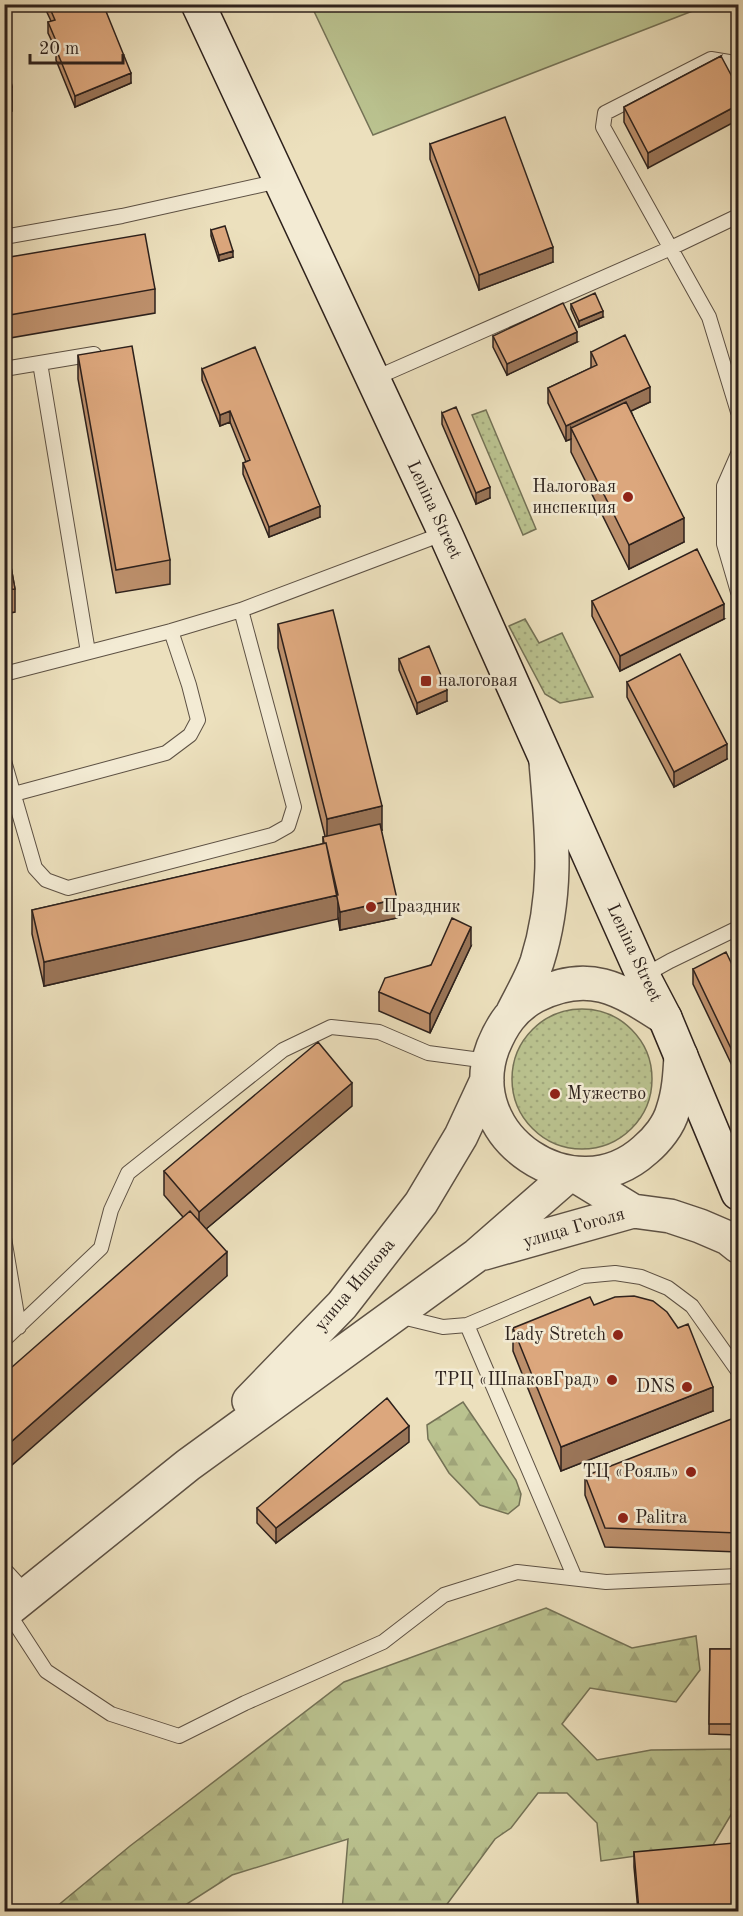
<svg xmlns="http://www.w3.org/2000/svg" width="743" height="1916" viewBox="0 0 743 1916" font-family="'Old Standard TT',serif">
<style>
.grass{fill:url(#grass-dots);stroke:#747256;stroke-width:1.5}
.forest{fill:url(#forest-firs);stroke:#747256;stroke-width:1.5}
.park{fill:#bac28f;stroke:#747256;stroke-width:1.5}
.lines{fill:none;stroke-linecap:round;stroke-linejoin:round}
.service-casing{stroke:#5d5144;stroke-width:16}
.tertiary-casing{stroke:#5d5144;stroke-width:36}
.secondary-casing{stroke:#2d211c;stroke-width:36}
.service{stroke:#f3ebd4;stroke-width:14}
.tertiary{stroke:#f3ebd4;stroke-width:33}
.secondary{stroke:#f3ebd4;stroke-width:33}
.wall{fill:#bd906c;stroke:#2d211c;stroke-width:1.5}
.shaded-wall{fill:#9a7558;stroke:#2d211c;stroke-width:1.5}
.building{fill:#dca77d;stroke:#2d211c;stroke-width:1.5}
.poi-dot{fill:#8f2418;stroke:#f3ebd4;stroke-width:2}
.labels{text-anchor:middle;dominant-baseline:central;stroke-width:5;stroke-linejoin:round;paint-order:stroke}
.poi-label{font-size:18px;fill:#2d211c;stroke:#f3ebd4;text-anchor:end}
.street-label{font-size:18px;fill:#2d211c;stroke:#f3ebd4}
</style>
<defs>
<pattern id="grass-dots" width="8" height="8" patternUnits="userSpaceOnUse" patternTransform="scale(1.5)"><rect width="8" height="8" fill="#bac28f"/><path d="M2 2h.1M6 6h.1" fill="none" stroke="#a0a67b" stroke-width="1.8" stroke-linecap="round"/></pattern>
<pattern id="forest-firs" width="22" height="20" patternUnits="userSpaceOnUse" patternTransform="scale(1.5)"><rect width="22" height="20" fill="#bac28f"/><path d="M5 1l3.5 6h-7zM16 11l3.5 6h-7z" fill="#a0a67b"/></pattern>
</defs>
<rect width="100%" height="100%" fill="#ece0bd"/>
<filter id="stains"><feTurbulence type="fractalNoise" baseFrequency=".00333" numOctaves="4"/><feColorMatrix values="0 0 0 0 .2 0 0 0 0 .09 0 0 0 0 .02 0 0 0 .5 -.17"/></filter>
<radialGradient id="worn" r=".72"><stop offset=".6" stop-color="#630" stop-opacity="0"/><stop offset="1" stop-color="#630" stop-opacity=".3"/></radialGradient>
<path class="grass" d="M 486,410 L 536,529 L 523,535 L 472,415 Z
M 525,619 L 539,643 L 562,633 L 593,697 L 560,703 L 545,694 L 509,626 Z
M512 1079a70 70 0 1 1 140 0a70 70 0 1 1-140 0Z"/>
<path class="forest" d="M 463,1402 L 516,1480 L 521,1494 L 519,1505 L 508,1514 L 480,1505 L 449,1473 L 428,1439 L 427,1425 Z
M 546,1608 L 632,1648 L 696,1636 L 700,1670 L 676,1702 L 590,1688 L 562,1724 L 597,1760 L 651,1750 L 738,1749 L 738,1803 L 713,1845 L 601,1861 L 597,1823 L 567,1793 L 538,1793 L 511,1828 L 495,1839 L 442,1911 L 342,1911 L 348,1839 L 232,1875 L 176,1911 L 50,1912 L 130,1846 L 344,1682 Z"/>
<path class="park" d="M 311,5 L 708,5 L 373,135 Z"/>
<g class="lines">
<defs>
<path id="service" d="M 738,75 L 729,62 L 711,59 L 605,113 L 603,127 L 709,317 L 738,412
M 4,237 L 122,216 L 279,181
M 40,363 L 88,652
M 4,369 L 94,354
M 373,379 L 671,248 L 738,216
M 738,454 L 724,486 L 724,544 L 738,592
M 4,674 L 171,631 L 241,610 L 445,533
M 4,761 L 35,868 L 46,880 L 68,888 L 272,835 L 288,826 L 294,807 L 241,610
M 14,794 L 166,753 L 190,735 L 198,720 L 189,685 L 171,631
M 643,976 L 670,961 L 738,928
M 4,1238 L 19,1327
M 398,1316 L 443,1327 L 467,1325 L 583,1276 L 615,1273 L 641,1277 L 668,1288 L 692,1306 L 738,1371
M 467,1325 L 575,1578
M 4,1340 L 101,1248 L 111,1210 L 128,1173 L 283,1050 L 331,1027 L 379,1032 L 428,1053 L 488,1061
M 4,1569 L 27,1594
M 7,1611 L 46,1671 L 111,1714 L 179,1736 L 245,1703 L 383,1642 L 444,1595 L 517,1572 L 606,1582 L 738,1576"/>
<path id="tertiary" d="M 513,1012 C 521,996 531,979 537,962 C 559,892 552,833 546,762
M 665,1018 C 619,988 588,969 535,996 C 513,1008 502,1025 493,1047 C 459,1137 574,1214 645,1150 C 657,1140 669,1125 673,1110 C 679,1092 680,1074 681,1056
M 484,1253 L 633,1211 L 670,1216 L 700,1226 L 728,1238 L 738,1246
M 249,1401 L 342,1305 L 421,1203 L 461,1136 L 487,1080
M 4,1613 L 188,1465 L 477,1255 L 571,1173 L 633,1211"/>
<path id="secondary" d="M 198,4 L 445,533 L 643,976 L 665,1018 L 738,1193"/>
</defs>
<use href="#service" class="service-casing"/>
<use href="#tertiary" class="tertiary-casing"/>
<use href="#secondary" class="secondary-casing"/>
<use href="#service" class="service"/>
<use href="#tertiary" class="tertiary"/>
<use href="#secondary" class="secondary"/>
</g>
<path class="wall" d="M 4,4 L 10,4 L 10,26 L 4,27 Z
M 45,4 L 103,4 L 131,83 L 75,107 L 56,60 L 56,50 L 48,33 L 48,22 L 51,21 L 45,8 Z
M 4,48 L 12,87 L 12,111 L 4,112 Z
M 721,56 L 648,168 L 624,122 L 624,107 Z
M 430,144 L 553,262 L 479,290 L 430,159 Z
M 211,230 L 233,257 L 219,261 L 211,236 Z
M 4,258 L 155,289 L 155,313 L 4,339 Z
M 571,304 L 603,317 L 579,327 L 571,309 Z
M 493,336 L 577,342 L 507,375 L 493,347 Z
M 591,352 L 650,402 L 631,411 L 684,542 L 629,569 L 571,452 L 571,439 L 566,441 L 548,403 L 548,388 L 591,368 Z
M 78,355 L 170,560 L 170,584 L 116,593 L 78,379 Z
M 202,369 L 320,517 L 269,537 L 243,474 L 243,463 L 246,462 L 230,422 L 220,426 L 202,380 Z
M 442,413 L 490,498 L 476,504 L 442,424 Z
M 4,528 L 15,589 L 15,612 L 4,614 Z
M 592,601 L 724,619 L 620,671 L 592,616 Z
M 278,624 L 382,830 L 381,830 L 397,918 L 340,930 L 338,918 L 44,986 L 32,934 L 32,910 L 323,844 L 323,837 L 325,836 L 278,648 Z
M 399,659 L 447,701 L 417,714 L 399,670 Z
M 627,682 L 727,759 L 674,787 L 627,697 Z
M 4,829 L 10,865 L 10,883 L 4,884 Z
M 471,946 L 430,1033 L 379,1011 L 379,992 L 431,965 Z
M 693,969 L 738,977 L 738,1078 L 693,984 Z
M 352,1106 L 206,1229 L 227,1276 L 183,1217 L 164,1195 L 164,1171 Z
M 594,1305 L 713,1411 L 561,1471 L 513,1351 L 513,1328 Z
M 738,1428 L 738,1552 L 605,1547 L 585,1495 L 585,1476 Z
M 409,1442 L 276,1543 L 257,1523 L 257,1508 Z
M 710,1649 L 738,1649 L 738,1735 L 709,1734 Z
M 634,1852 L 738,1894 L 738,1911 L 638,1911 L 634,1867 Z"/>
<path class="shaded-wall" d="M 131,73 L 131,83 L 75,107 L 75,96 Z
M 738,105 L 738,120 L 648,168 L 648,153 Z
M 553,247 L 553,262 L 479,290 L 479,275 Z
M 233,251 L 233,257 L 219,261 L 219,255 Z
M 603,311 L 603,317 L 579,327 L 579,321 Z
M 577,332 L 577,342 L 507,375 L 507,364 Z
M 650,387 L 650,402 L 576,437 L 571,428 L 571,439 L 566,441 L 566,426 Z
M 230,411 L 230,422 L 220,426 L 220,415 Z
M 490,487 L 490,498 L 476,504 L 476,493 Z
M 320,506 L 320,517 L 269,537 L 269,527 Z
M 684,518 L 684,542 L 629,569 L 629,545 Z
M 724,604 L 724,619 L 620,671 L 620,656 Z
M 447,690 L 447,701 L 417,714 L 417,703 Z
M 727,744 L 727,759 L 674,787 L 674,772 Z
M 382,806 L 382,830 L 327,843 L 327,819 Z
M 338,895 L 338,919 L 44,986 L 44,962 Z
M 397,899 L 397,918 L 340,930 L 340,912 Z
M 471,927 L 471,946 L 430,1033 L 430,1014 Z
M 352,1083 L 352,1106 L 199,1235 L 199,1212 Z
M 227,1252 L 227,1276 L 4,1472 L 4,1448 Z
M 713,1387 L 713,1411 L 561,1471 L 561,1447 Z
M 409,1426 L 409,1442 L 276,1543 L 276,1528 Z"/>
<path class="building" d="M 48,4 L 103,4 L 131,73 L 75,96 L 56,49 L 59,48 L 48,22 L 55,20 Z
M 4,48 L 12,87 L 4,89 Z
M 721,56 L 738,88 L 738,105 L 648,153 L 624,107 Z
M 505,117 L 553,247 L 479,275 L 430,144 Z
M 225,226 L 233,251 L 219,255 L 211,230 Z
M 145,234 L 155,289 L 4,316 L 4,258 Z
M 595,293 L 603,311 L 579,321 L 571,304 Z
M 563,303 L 577,332 L 507,364 L 493,336 Z
M 625,335 L 650,387 L 566,426 L 548,388 L 597,365 L 591,352 Z
M 132,346 L 170,560 L 116,570 L 78,355 Z
M 255,347 L 320,506 L 269,527 L 243,463 L 250,460 L 230,411 L 220,415 L 202,369 Z
M 626,402 L 684,518 L 629,545 L 571,428 Z
M 456,407 L 490,487 L 476,493 L 442,413 Z
M 4,528 L 15,589 L 4,590 Z
M 697,549 L 724,604 L 620,656 L 592,601 Z
M 333,610 L 382,806 L 327,819 L 278,624 Z
M 429,646 L 447,690 L 417,703 L 399,659 Z
M 680,654 L 727,744 L 674,772 L 627,682 Z
M 380,824 L 397,899 L 340,912 L 326,843 L 324,843 L 323,837 Z
M 4,829 L 10,865 L 4,866 Z
M 326,843 L 338,895 L 44,962 L 32,910 Z
M 452,918 L 471,927 L 430,1014 L 379,992 L 385,978 L 431,965 Z
M 726,952 L 738,977 L 738,1063 L 693,969 Z
M 318,1042 L 352,1083 L 199,1212 L 164,1171 Z
M 190,1211 L 227,1252 L 4,1448 L 4,1374 Z
M 634,1296 L 653,1301 L 667,1312 L 678,1328 L 688,1324 L 713,1387 L 561,1447 L 513,1328 L 590,1297 L 594,1305 L 615,1297 Z
M 387,1398 L 409,1426 L 276,1528 L 257,1508 Z
M 734,1418 L 738,1428 L 738,1533 L 605,1528 L 585,1476 Z
M 710,1649 L 738,1649 L 738,1724 L 709,1724 Z
M 734,1843 L 738,1894 L 738,1906 L 713,1908 L 713,1911 L 639,1911 L 634,1852 Z"/>
<g class="poi-dot">
<circle cx="628" cy="497" r="6"/>
<rect x="420" y="675" width="12" height="12" rx="3"/>
<circle cx="371" cy="907" r="6"/>
<circle cx="555" cy="1094" r="6"/>
<circle cx="618" cy="1335" r="6"/>
<circle cx="612" cy="1380" r="6"/>
<circle cx="687" cy="1387" r="6"/>
<circle cx="691" cy="1472" r="6"/>
<circle cx="623" cy="1518" r="6"/>
</g>
<g class="labels">
<g class="poi-label">
<text x="616" y="487">Налоговая<tspan x="616" dy="21">инспекция</tspan></text>
<text x="438" y="681" text-anchor="start">налоговая</text>
<text x="383" y="907" text-anchor="start">Праздник</text>
<text x="567" y="1094" text-anchor="start">Мужество</text>
<text x="606" y="1335">Lady Stretch</text>
<text x="600" y="1380">ТРЦ «ШпаковГрад»</text>
<text x="675" y="1387">DNS</text>
<text x="679" y="1472">ТЦ «Рояль»</text>
<text x="635" y="1518" text-anchor="start">Palitra</text>
</g>
<g class="street-label">
<text transform="translate(434 510) rotate(65)">Lenina Street</text>
<text transform="translate(634 953) rotate(65)">Lenina Street</text>
<text transform="translate(574 1228) rotate(-16)">улица Гоголя</text>
<text transform="translate(355 1285) rotate(-50)">улица Ишкова</text>
</g>
</g>
<rect width="743" height="1916" fill="none" stroke="#ece0bd" stroke-width="24"/>
<rect x="6" y="6" width="731" height="1904" fill="none" stroke="#2d211c" stroke-width="3"/>
<rect x="12" y="12" width="719" height="1892" fill="none" stroke="#2d211c" stroke-width="1.5"/>
<path d="M30 54v9h93v-9" fill="none" stroke="#2d211c" stroke-width="3"/>
<text x="39" y="54" font-size="18" fill="#2d211c" stroke="#f3ebd4" stroke-width="4.5" paint-order="stroke">20 m</text>
<rect width="100%" height="100%" filter="url(#stains)"/>
<rect width="100%" height="100%" fill="url(#worn)"/>
</svg>
